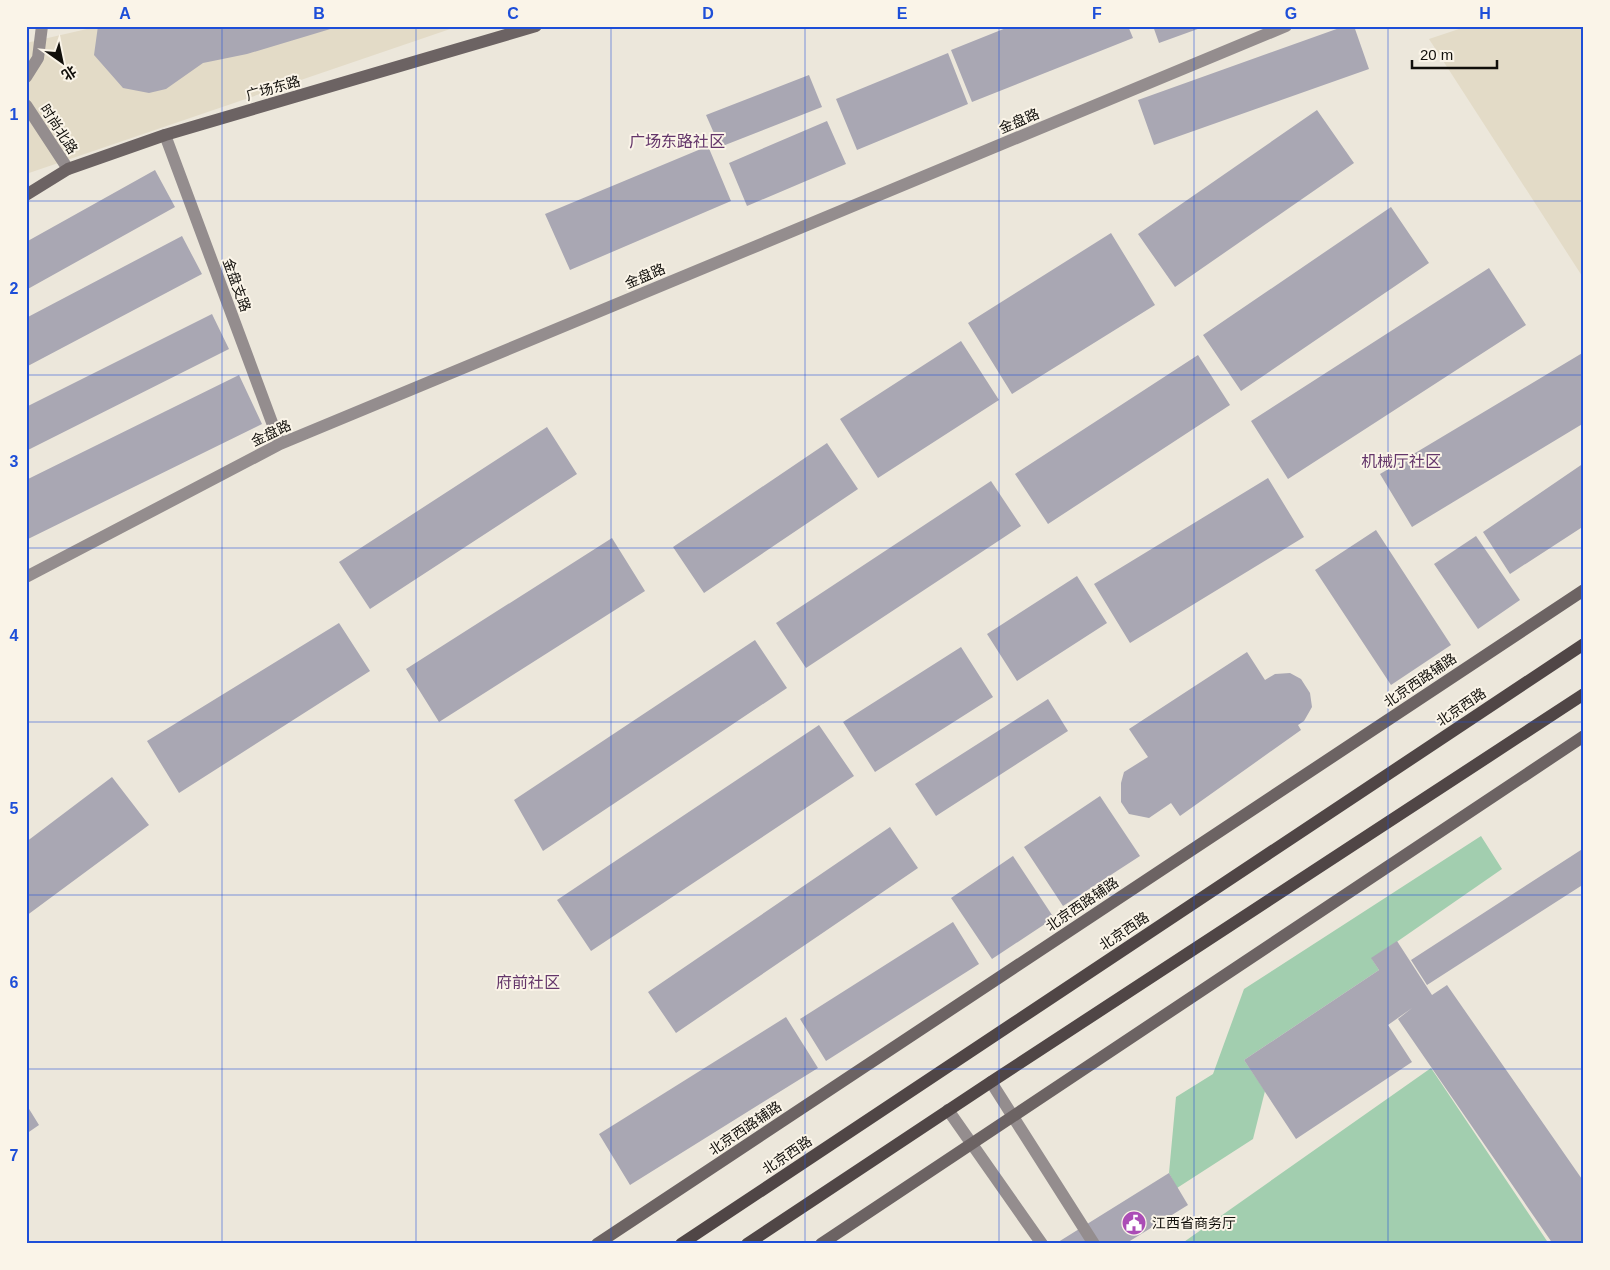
<svg xmlns="http://www.w3.org/2000/svg" width="1610" height="1270" viewBox="0 0 1610 1270" font-family="Helvetica,'Noto Sans SC',sans-serif">
<style>
.built{fill:#e3dbc7}
.green{fill:#a2ceaf}
.building{fill:#a9a7b3}
.lines{fill:none;stroke-linecap:round;stroke-linejoin:round}
.lane{stroke:#948d8e;stroke-width:12}
.street{stroke:#948d8e;stroke-width:12}
.secondary{stroke:#6c6363;stroke-width:12}
.primary{stroke:#504646;stroke-width:12}
.grid{fill:none;stroke:#1d4ed8;stroke-width:1;stroke-opacity:0.55}
.labels{text-anchor:middle;dominant-baseline:central;stroke-width:4;stroke-linejoin:round;paint-order:stroke}
.street-label{font-size:14px;fill:#110f0b;stroke:#faf4e8}
.poi-label{font-size:14px;fill:#110f0b;stroke:#faf4e8;text-anchor:start}
.quarter-label{font-size:16px;fill:#64366a;stroke:#faf4e8}
.neatline{fill:none;stroke:#1d4ed8;stroke-width:2}
.grid-label{font-size:16px;text-anchor:middle;font-weight:bold;fill:#1d4ed8}
</style>
<rect width="100%" height="100%" fill="#ece7db"/>
<path class="built" d="M 100,26 L 459,26 L 26,174 L 26,43 Z
M 1468,26 L 1584,26 L 1584,279 L 1429,39 Z"/>
<path class="green" d="M 1481,836 L 1502,869 L 1372,959 L 1379,970 L 1244,1060 L 1265,1091 L 1253,1139 L 1177,1188 L 1169,1173 L 1176,1097 L 1213,1074 L 1244,989 Z
M 1431,1068 L 1549,1244 L 1181,1244 Z"/>
<path class="building" d="M 98,26 L 336,26 L 337,27 L 247,54 L 203,63 L 166,89 L 149,93 L 123,88 L 94,55 Z
M 1011,26 L 1128,26 L 1133,38 L 972,102 L 951,50 Z
M 1153,26 L 1206,26 L 1159,43 Z
M 1345,26 L 1354,26 L 1369,69 L 1154,145 L 1138,100 Z
M 948,53 L 968,104 L 857,150 L 836,99 Z
M 809,75 L 822,107 L 720,147 L 706,115 Z
M 1317,110 L 1354,163 L 1175,287 L 1138,234 Z
M 827,121 L 846,164 L 747,206 L 729,163 Z
M 708,146 L 731,201 L 570,270 L 545,214 Z
M 155,170 L 175,207 L 26,290 L 26,242 Z
M 1391,207 L 1429,263 L 1241,391 L 1203,335 Z
M 1111,233 L 1155,305 L 1012,394 L 968,323 Z
M 182,236 L 202,274 L 26,367 L 26,318 Z
M 1489,268 L 1526,325 L 1288,479 L 1251,421 Z
M 212,314 L 229,349 L 26,451 L 26,407 Z
M 961,341 L 999,400 L 878,478 L 840,419 Z
M 1584,352 L 1584,423 L 1412,527 L 1380,474 Z
M 1198,355 L 1230,405 L 1048,524 L 1015,474 Z
M 239,375 L 262,424 L 26,540 L 26,480 Z
M 547,427 L 577,474 L 370,609 L 339,562 Z
M 827,443 L 858,489 L 704,593 L 673,547 Z
M 1584,463 L 1584,526 L 1510,574 L 1483,532 Z
M 1268,478 L 1304,537 L 1130,643 L 1094,584 Z
M 991,481 L 1021,526 L 806,668 L 776,623 Z
M 1376,530 L 1451,645 L 1391,685 L 1315,570 Z
M 1476,536 L 1520,600 L 1478,629 L 1434,564 Z
M 612,538 L 645,591 L 439,722 L 406,669 Z
M 1077,576 L 1107,623 L 1017,681 L 987,634 Z
M 339,623 L 370,671 L 179,793 L 147,741 Z
M 755,640 L 787,688 L 543,851 L 514,800 Z
M 961,647 L 993,697 L 875,772 L 843,722 Z
M 1247,652 L 1265,680 L 1275,674 L 1290,673 L 1301,679 L 1310,693 L 1312,707 L 1304,721 L 1298,725 L 1301,730 L 1180,816 L 1171,803 L 1149,818 L 1129,814 L 1121,802 L 1121,783 L 1124,772 L 1148,757 L 1129,729 Z
M 1048,699 L 1068,731 L 936,816 L 915,784 Z
M 819,725 L 854,776 L 591,951 L 557,900 Z
M 112,777 L 149,825 L 26,916 L 26,842 Z
M 1100,796 L 1140,856 L 1063,906 L 1024,847 Z
M 890,827 L 918,868 L 676,1033 L 648,992 Z
M 1584,848 L 1584,884 L 1427,985 L 1411,960 Z
M 1013,856 L 1054,918 L 992,959 L 951,898 Z
M 953,922 L 979,964 L 826,1061 L 800,1019 Z
M 1397,941 L 1432,995 L 1447,985 L 1584,1182 L 1584,1244 L 1553,1244 L 1398,1019 L 1412,1008 L 1388,1025 L 1412,1062 L 1296,1139 L 1244,1060 L 1379,970 L 1371,958 Z
M 786,1017 L 818,1068 L 630,1185 L 599,1134 Z
M 26,1104 L 39,1125 L 26,1134 Z
M 1169,1173 L 1188,1205 L 1125,1244 L 1055,1244 Z"/>
<g class="lines">
<path class="lane" d="M 26,77 L 38,58 L 42,26
M 165,135 L 280,444
M 26,577 L 280,444 L 1286,26
M 991,1082 L 1094,1244
M 948,1110 L 1042,1244"/>
<path class="street" d="M 26,105 L 68,169"/>
<path class="secondary" d="M 26,195 L 68,169 L 165,135 L 536,26
M 597,1244 L 1584,590
M 821,1244 L 1584,736"/>
<path class="primary" d="M 681,1244 L 1584,644
M 747,1244 L 991,1082 L 1584,694"/>
</g>
<path class="grid" d="M 222,26 L 222,1244M 416,26 L 416,1244M 611,26 L 611,1244M 805,26 L 805,1244M 999,26 L 999,1244M 1194,26 L 1194,1244M 1388,26 L 1388,1244M 26,201 L 1584,201M 26,375 L 1584,375M 26,548 L 1584,548M 26,722 L 1584,722M 26,895 L 1584,895M 26,1069 L 1584,1069"/>
<defs>
<symbol id="civic-disc" viewBox="-11 -11 22 22"><circle r="9.5" fill="#ab4db6" stroke="#faf4e8"/><path d="M-.6-6.5H3V-4.5H.6V-3L4-1V1h2V6H-6V1h2V-1L-.6-3ZM-1.2 2.5V6h2.4V2.5Z" fill="#fff"/></symbol>
</defs>
<g fill-rule="evenodd">
<use href="#civic-disc" x="1120" y="1209" width="28" height="28"/>
</g>
<g class="labels">
<g class="street-label">
<text transform="translate(273 88) rotate(-16)">广场东路</text>
<text transform="translate(1019 121) rotate(-23)">金盘路</text>
<text transform="translate(59 129) rotate(57)">时尚北路</text>
<text transform="translate(645 276) rotate(-23)">金盘路</text>
<text transform="translate(237 285) rotate(70)">金盘支路</text>
<text transform="translate(271 433) rotate(-25)">金盘路</text>
<text transform="translate(1420 680) rotate(-34)">北京西路辅路</text>
<text transform="translate(1461 707) rotate(-34)">北京西路</text>
<text transform="translate(1082 904) rotate(-34)">北京西路辅路</text>
<text transform="translate(1124 931) rotate(-34)">北京西路</text>
<text transform="translate(745 1128) rotate(-34)">北京西路辅路</text>
<text transform="translate(787 1155) rotate(-34)">北京西路</text>
</g>
<g class="poi-label">
<text x="1152" y="1223">江西省商务厅</text>
</g>
<g class="quarter-label">
<text x="677" y="141">广场东路社区</text>
<text x="1401" y="461">机械厅社区</text>
<text x="528" y="982">府前社区</text>
</g>
</g>
<rect width="1610" height="1270" fill="none" stroke="#faf4e8" stroke-width="55"/>
<g transform="translate(62 62) rotate(147)" stroke="#faf4e8" stroke-width="4" paint-order="stroke">
<path d="M0-4L9 19L0 12L-9 19Z" fill="#110f0b"/>
<text y="-8" font-size="14" font-weight="bold" text-anchor="middle" fill="#110f0b">北</text>
</g>
<path d="M1412 60v8h85v-8" fill="none" stroke="#110f0b" stroke-width="2.5"/>
<text x="1420" y="60" font-size="15" fill="#110f0b" stroke="#faf4e8" stroke-width="4" paint-order="stroke">20 m</text>
<rect x="28" y="28" width="1554" height="1214" class="neatline"/>
<g class="grid-label">
<text x="125" y="19">A</text>
<text x="319" y="19">B</text>
<text x="513" y="19">C</text>
<text x="708" y="19">D</text>
<text x="902" y="19">E</text>
<text x="1097" y="19">F</text>
<text x="1291" y="19">G</text>
<text x="1485" y="19">H</text>
<text x="14" y="120">1</text>
<text x="14" y="294">2</text>
<text x="14" y="467">3</text>
<text x="14" y="641">4</text>
<text x="14" y="814">5</text>
<text x="14" y="988">6</text>
<text x="14" y="1161">7</text>
</g>
</svg>
